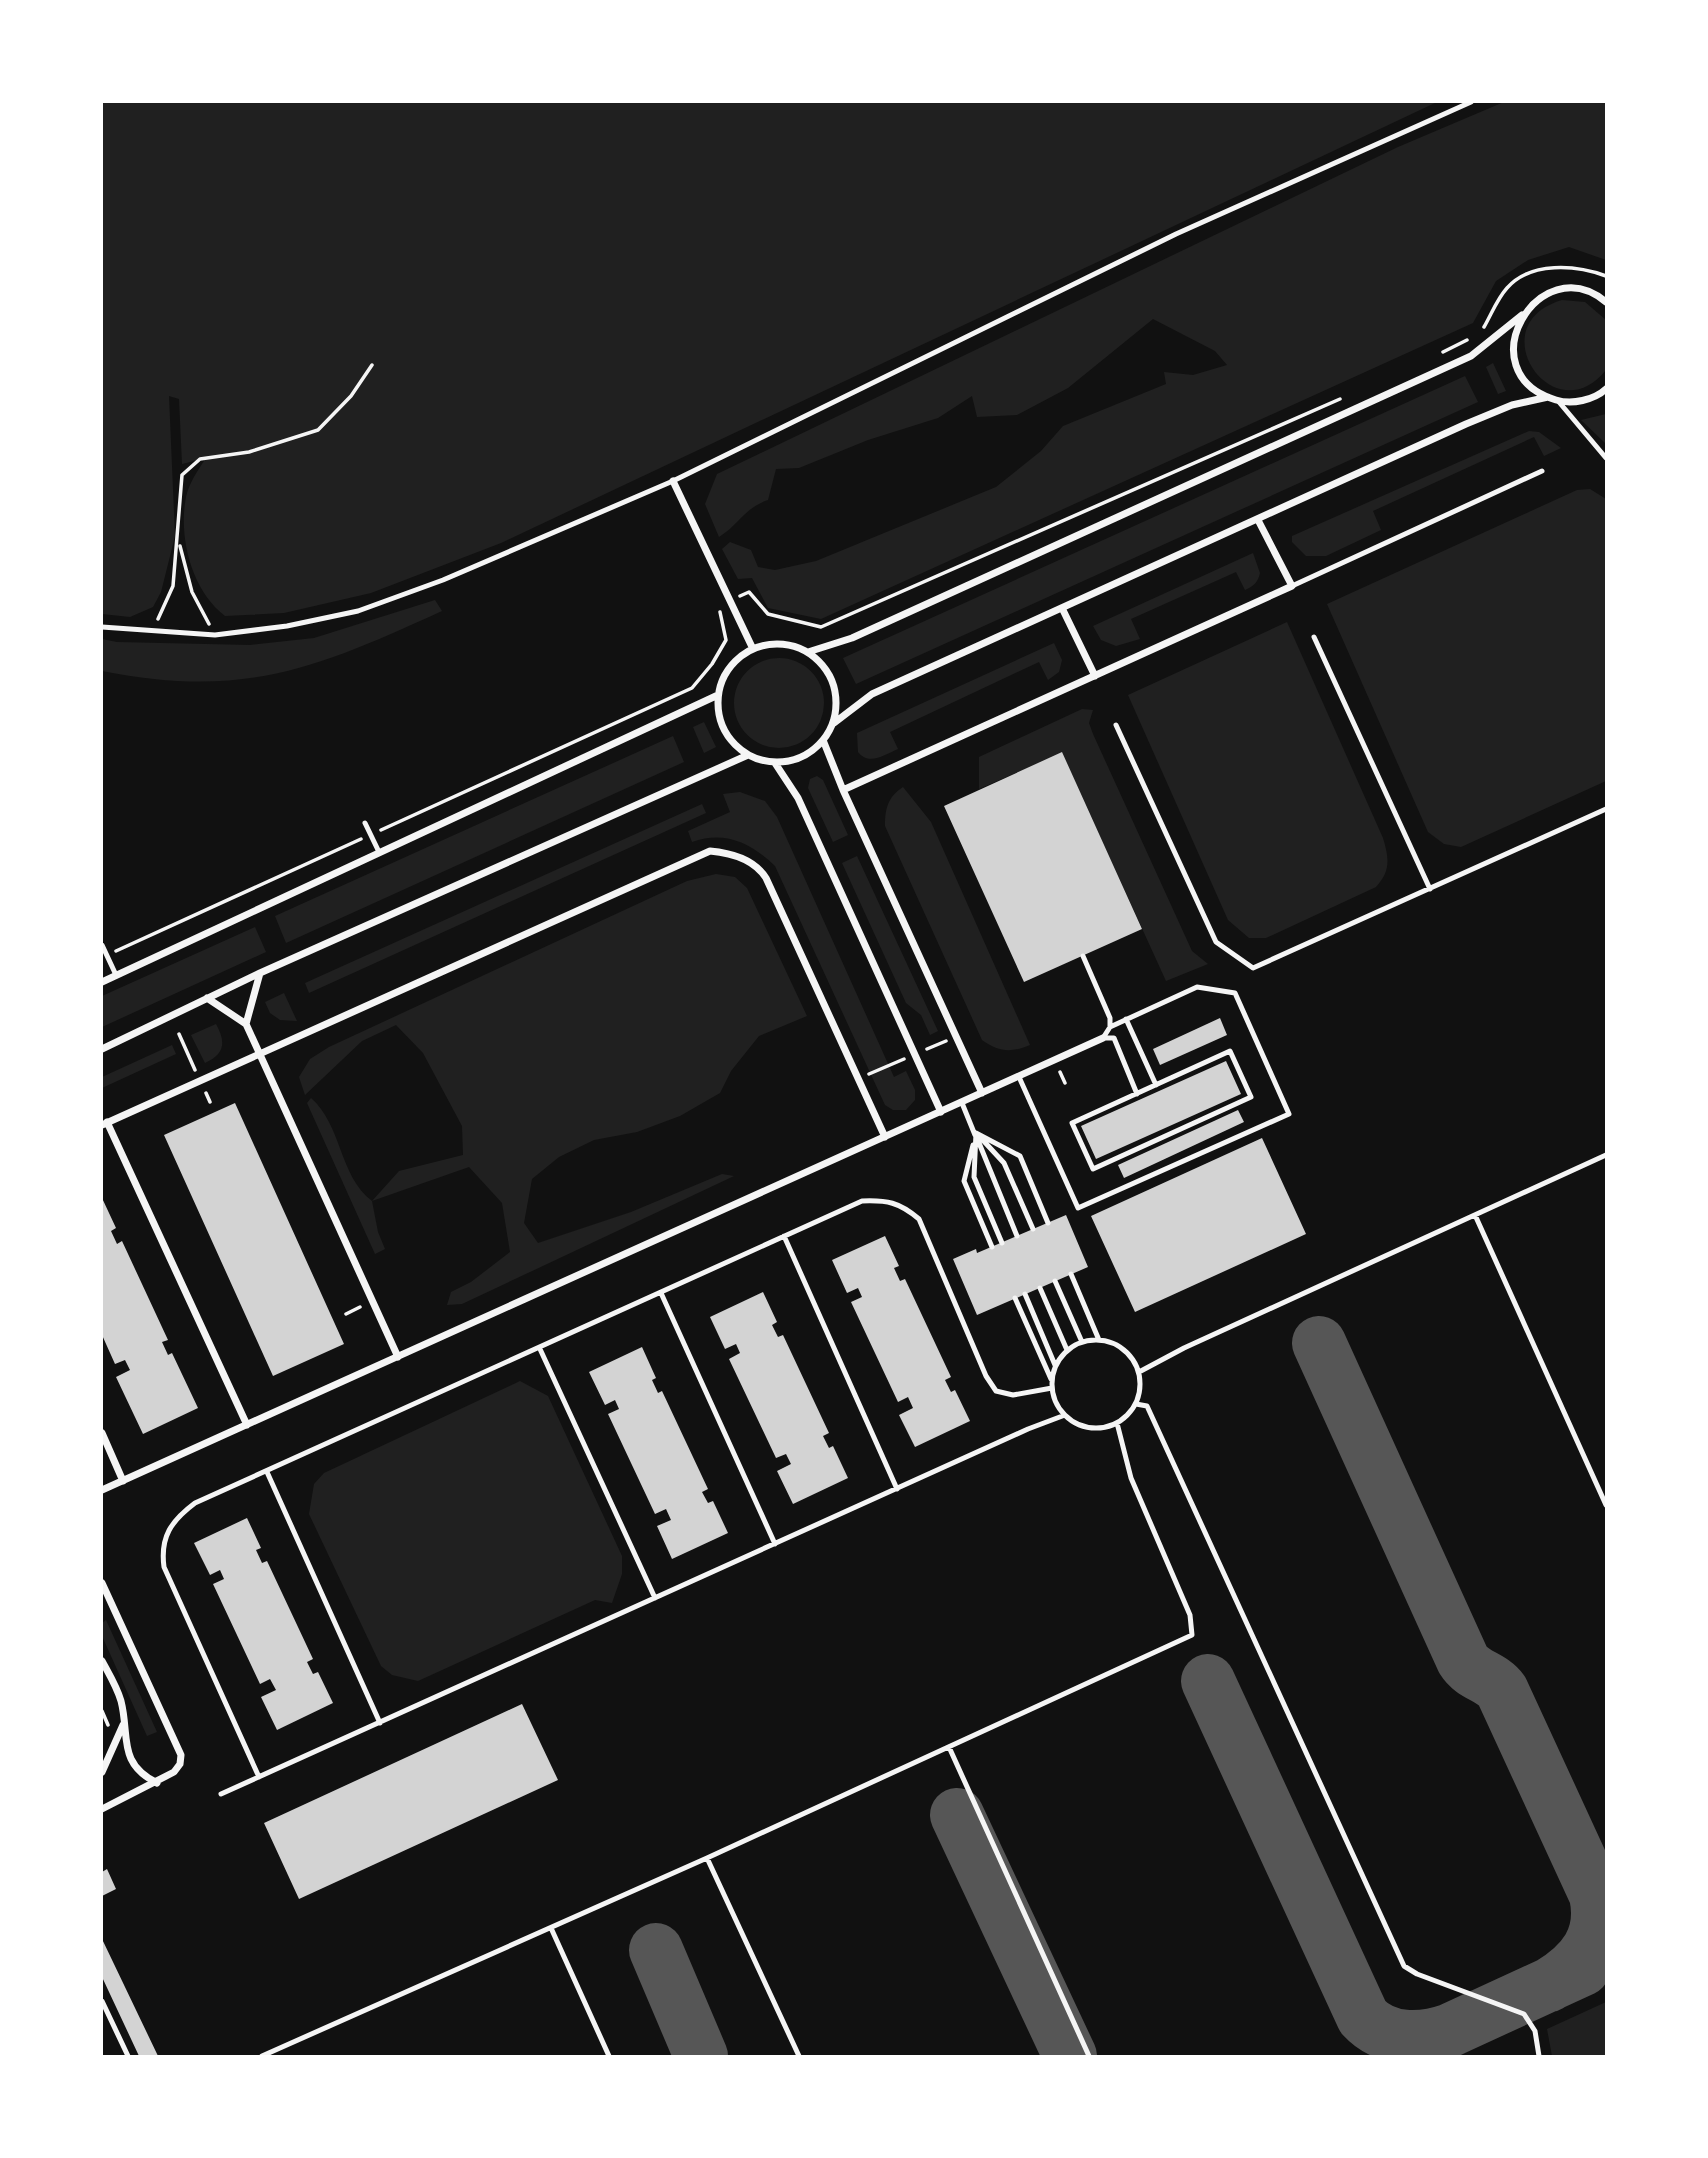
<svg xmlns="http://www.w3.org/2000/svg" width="1708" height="2158" viewBox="0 0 1708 2158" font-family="'Varela Round',sans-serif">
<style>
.green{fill:#202020}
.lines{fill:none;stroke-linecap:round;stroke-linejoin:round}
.taxiway{stroke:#565656;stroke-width:54}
.building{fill:#d3d3d3}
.path{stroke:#f5f5f5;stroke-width:3.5}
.service{stroke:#f5f5f5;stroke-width:5}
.minor{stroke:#f5f5f5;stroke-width:7}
</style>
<rect width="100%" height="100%" fill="#111"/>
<path class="green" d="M 102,102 L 1437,102 L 501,543 L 371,593 L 284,613 L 225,616 C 192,591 178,538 186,497 C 189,483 198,470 206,458 L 182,464 L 179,399 L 169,396 L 175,536 L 161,592 L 153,607 L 130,617 L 102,614 Z
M 1504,102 L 1606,102 L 1606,260 L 1569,247 L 1528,260 L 1496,281 L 1473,323 L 821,619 L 768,608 L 752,578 L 738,579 L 722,549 L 730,542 L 751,550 L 758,567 L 775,570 L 816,561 L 996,487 L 1041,451 L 1063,426 L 1166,384 L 1164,372 L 1193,375 L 1227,365 L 1215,351 L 1153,319 L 1068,388 L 1017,415 L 977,417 L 972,396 L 938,418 L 868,440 L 799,468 L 776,469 L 768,500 C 744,508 740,524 719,537 L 705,504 L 717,474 L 1398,147 Z
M 1562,300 L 1585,302 L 1606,320 L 1606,370 C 1554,435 1478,325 1562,300 Z
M 1493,363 L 1506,391 L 1498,394 L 1486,367 Z
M 1465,376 L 1478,402 L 856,684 L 843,658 Z
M 1606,414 L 1606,444 L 1581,420 Z
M 1529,431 L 1539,432 L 1561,448 L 1544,456 L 1534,437 L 1373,511 L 1381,530 L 1326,556 L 1306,556 L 1292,542 L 1292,536 Z
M 1590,489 L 1606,499 L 1606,781 L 1461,847 L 1444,844 L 1428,832 L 1327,604 L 1577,490 Z
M 1253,553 L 1260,573 C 1258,582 1254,586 1245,590 L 1236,572 L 1131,619 L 1140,639 L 1116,646 L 1101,640 L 1093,626 Z
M 435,600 L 442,611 C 315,669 244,699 102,671 L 102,639 L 117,642 L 250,645 L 314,638 Z
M 1287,622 L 1383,838 C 1389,858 1391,871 1376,887 L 1266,938 L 1249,938 L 1228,920 L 1128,695 Z
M 1054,643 L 1062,660 L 1059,672 L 1048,680 L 1039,662 L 890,732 L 898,749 C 884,755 869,766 858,752 L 857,733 Z
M734 703a45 45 0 1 1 90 0a45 45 0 1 1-90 0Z
M 1082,709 L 1093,710 L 1089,723 L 1093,734 L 1192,951 L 1208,964 L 1166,981 L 1062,753 L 979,789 L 979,757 Z
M 704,722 L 716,747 L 704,753 L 693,727 Z
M 673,736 L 684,762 L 286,943 L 275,916 Z
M 817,776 L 823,780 L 848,835 L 833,842 L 808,788 L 810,779 Z
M 903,787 L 931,822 L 1030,1045 C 1011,1053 999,1052 982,1040 L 885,826 C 885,808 888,797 903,787 Z
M 740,792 L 765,801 L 777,817 L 894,1077 L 906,1071 L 915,1090 L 915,1100 L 906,1110 L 893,1110 L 885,1105 L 775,866 C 751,843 725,830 692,842 L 688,831 L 730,812 L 723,794 Z
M 702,804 L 706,813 L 309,993 L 305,983 Z
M 857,856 L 938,1031 L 930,1035 L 921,1015 L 906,1003 L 842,863 Z
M 716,874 L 735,877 L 747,888 L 807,1016 L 759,1036 L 731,1071 L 720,1093 L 680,1116 L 637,1132 L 594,1140 L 559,1157 L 532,1179 L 524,1223 L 538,1243 L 631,1212 L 722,1174 L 734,1176 L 462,1304 L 447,1305 L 451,1292 L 471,1282 L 510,1252 L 502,1203 L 469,1167 L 372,1201 L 378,1232 L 385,1249 L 375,1254 L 307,1103 L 311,1098 C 342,1125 339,1176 372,1201 L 399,1171 L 463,1155 L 462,1126 L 423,1053 L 396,1025 L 362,1041 L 305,1095 L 299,1077 L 310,1059 L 329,1047 L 687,881 Z
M 255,927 L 266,952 L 102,1027 L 102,996 Z
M 284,993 L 297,1021 L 280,1020 L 270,1013 L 265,1002 Z
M 216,1024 C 226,1042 225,1054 205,1063 L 191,1035 Z
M 172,1045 L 176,1054 L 102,1088 L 102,1077 Z
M 520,1381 L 548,1396 L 622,1556 L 622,1574 L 612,1603 L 595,1600 L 418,1681 L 392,1675 L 381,1666 L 309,1514 L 314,1484 L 324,1473 Z
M 106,1620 L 157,1732 L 147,1736 L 102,1636 L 102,1623 Z
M 1606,2002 L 1606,2056 L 1552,2056 L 1547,2029 Z"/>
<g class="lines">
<path class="taxiway" d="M 1319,1343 L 1463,1660 C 1473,1676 1491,1676 1502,1691 L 1596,1895 C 1605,1937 1584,1964 1549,1985
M 1208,1681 L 1363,2017 C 1386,2042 1422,2040 1451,2030
M 957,1815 L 1070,2056
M 656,1950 L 701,2056
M 1420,2044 L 1583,1969"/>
</g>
<path class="building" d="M 1062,752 L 1142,929 L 1024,982 L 944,806 Z
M 1220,1018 L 1227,1035 L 1160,1065 L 1153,1049 Z
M 1226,1061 L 1241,1094 L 1096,1159 L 1081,1126 Z
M 235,1103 L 344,1344 L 273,1376 L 164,1135 Z
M 1238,1110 L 1244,1122 L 1124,1178 L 1118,1165 Z
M 1262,1138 L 1306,1234 L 1135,1312 L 1091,1216 Z
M 102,1198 L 116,1228 L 111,1231 L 117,1244 L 122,1241 L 168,1340 L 162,1342 L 168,1355 L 172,1353 L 198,1408 L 143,1434 L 116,1377 L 130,1370 L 125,1360 L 115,1364 L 102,1335 Z
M 1066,1215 L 1088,1267 L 977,1315 L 953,1259 L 976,1249 L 977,1253 Z
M 885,1236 L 899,1266 L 894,1268 L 900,1281 L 905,1279 L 951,1377 L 945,1380 L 951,1392 L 955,1390 L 970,1421 L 915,1447 L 899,1415 L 913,1408 L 908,1397 L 898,1402 L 851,1302 L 862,1297 L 858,1288 L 847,1293 L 832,1260 Z
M 763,1292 L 777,1322 L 772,1325 L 778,1337 L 783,1335 L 829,1433 L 823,1436 L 829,1448 L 833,1446 L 848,1478 L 793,1504 L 777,1471 L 791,1464 L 786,1454 L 776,1458 L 729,1359 L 740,1353 L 736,1344 L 725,1349 L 710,1317 Z
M 642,1347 L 656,1378 L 652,1380 L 658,1393 L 662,1391 L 708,1489 L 702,1492 L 708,1503 L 713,1501 L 728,1533 L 672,1559 L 657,1526 L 671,1520 L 666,1509 L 655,1514 L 608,1414 L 619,1409 L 615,1400 L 605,1405 L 589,1372 Z
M 247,1518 L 261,1548 L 256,1550 L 262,1563 L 267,1561 L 313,1659 L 307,1662 L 313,1674 L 318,1672 L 333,1703 L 277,1730 L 261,1697 L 276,1690 L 270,1679 L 260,1684 L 213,1584 L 224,1579 L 220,1570 L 210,1575 L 194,1543 Z
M 522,1704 L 558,1780 L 299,1899 L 264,1823 Z
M 107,1869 L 116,1889 L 102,1896 L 102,1872 Z
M 102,1939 L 158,2056 L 139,2056 L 102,1977 Z"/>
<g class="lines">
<path class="path" d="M 1484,327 C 1491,315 1497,299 1507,288 C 1531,261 1576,265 1606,276
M 1443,352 L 1467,340
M 180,546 L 192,592 L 209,624
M 740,596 L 749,592 L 768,614 L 821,627 L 1340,399
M 158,619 L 173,586 L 182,475 L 200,459 L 249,452 L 318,430 L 351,396 L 372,365
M 381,830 L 692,688 L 712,664 L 726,640 L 720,612
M 116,951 L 361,839
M 179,1034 L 195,1070
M 927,1049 L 946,1041
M 1060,1072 L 1065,1083
M 869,1074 L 904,1059
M 206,1093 L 210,1102
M 346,1314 L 360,1307
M 102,1711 L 108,1725"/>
<path class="service" d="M 1559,402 L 1606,458
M 1292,586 L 1542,471
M 102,627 L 215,635 L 287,626 L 358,611 L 443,580 L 673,481 L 1176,234 L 1471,102
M 1314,637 L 1430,889
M 1116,725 L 1216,942 L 1253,968 L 1606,809
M 365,823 L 379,852
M 102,945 L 116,975
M 1083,956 L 1110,1018 L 1110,1027
M 1126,1019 L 1156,1085
M 1230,1051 L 1251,1097 L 1093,1169 L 1072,1123 Z
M 1019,1077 L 1078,1208 L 1289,1114 L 1235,993 L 1197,987 L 1110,1027 L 1103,1038 L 1114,1038 L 1137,1094
M 962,1103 L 975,1135
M 979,1136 L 1004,1163 L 1033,1229
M 977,1138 L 1017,1236
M 973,1145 L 964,1181 L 992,1247
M 1475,1215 L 1606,1505
M 784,1236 L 897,1489
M 1002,1243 L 974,1177 L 976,1133 L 1020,1156 L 1048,1223
M 1071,1274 L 1099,1340
M 1055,1281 L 1082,1342
M 1040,1288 L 1067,1350
M 661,1293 L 775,1544
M 1025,1294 L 1055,1365
M 1015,1298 L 1051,1379
M1052 1384a44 44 0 1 1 88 0a44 44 0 1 1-88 0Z
M 540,1349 L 655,1598
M 1139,1372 L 1184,1348 L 1606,1155
M 1136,1404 L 1147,1406 L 1404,1966 L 1417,1974 L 1524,2014 L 1535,2031 L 1539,2056
M 267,1472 L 380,1723
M 949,1747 L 1089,2056
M 259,1777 L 164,1567 C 160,1537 171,1521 195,1503 L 862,1201 C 887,1200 899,1202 919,1219 L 986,1376 L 996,1391 L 1013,1395 L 1052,1388
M 221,1794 L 1028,1429 L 1065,1415
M 707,1858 L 799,2056
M 551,1928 L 609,2056
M 102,2001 L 128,2056
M 262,2056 L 707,1858 L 1192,1635 L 1190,1615 L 1131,1478 L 1117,1423"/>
<path class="minor" d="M 1606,302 C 1539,246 1465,373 1556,400 C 1572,405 1594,400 1606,389
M 673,481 L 753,649
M 1062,608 L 1095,676
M718 703a59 59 0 1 1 118 0a59 59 0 1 1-118 0Z
M 808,652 L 852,638 L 1471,356 L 1522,315
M 834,723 L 872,694 L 1466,424 L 1512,405 L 1548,397
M 823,740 L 843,790 L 982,1093
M 775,763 L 798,798 L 941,1112
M 843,790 L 1292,586 L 1258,520
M 102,982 L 718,695
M 207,998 L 246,1024 L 398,1357
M 246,1024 L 260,973
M 102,1049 L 260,973 L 748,755
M 107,1122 L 247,1425
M 102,1125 L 710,851 C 732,853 754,859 766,878 L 885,1137
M 102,1433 L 123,1481
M 102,1490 L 1103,1038
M 102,1583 L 181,1755 L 180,1764 L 174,1772 L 102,1809
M 102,1661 C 109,1674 117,1687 121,1701 C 130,1736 117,1763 157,1783
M 102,1772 L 123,1725"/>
</g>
<rect width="1708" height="2158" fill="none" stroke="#ffffff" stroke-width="206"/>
</svg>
